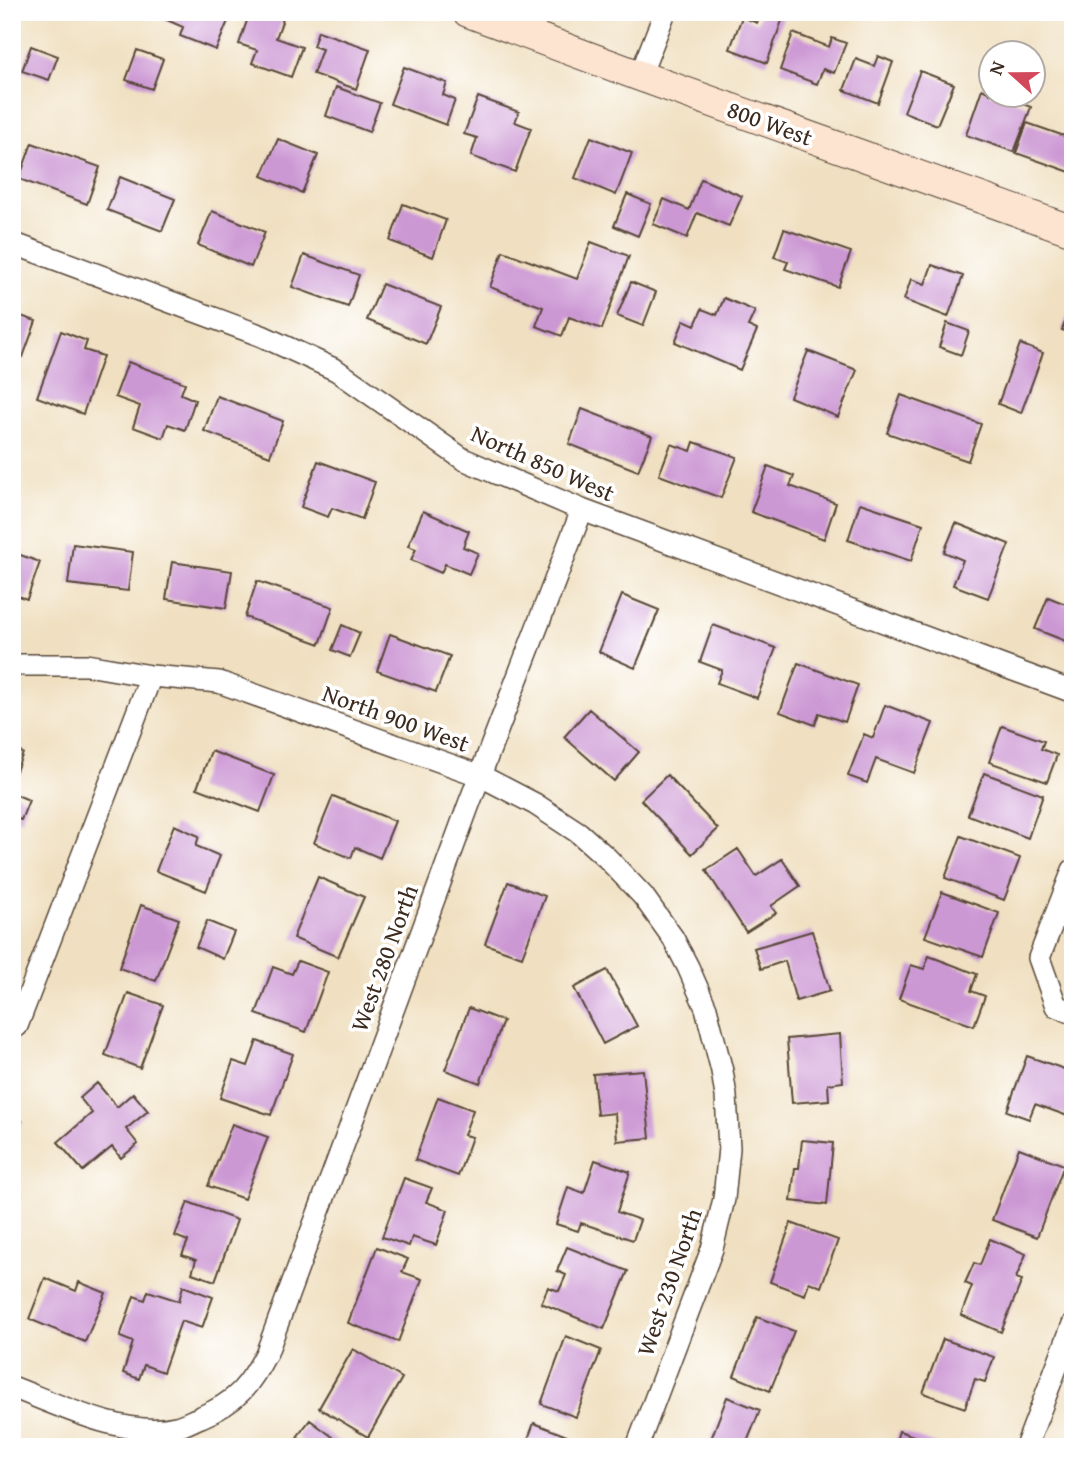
<svg xmlns="http://www.w3.org/2000/svg" width="1085" height="1459" viewBox="0 0 1085 1459" font-family="'Gentium Book Plus',serif">
<style>
.building{fill:#cc98d4}
.lines{fill:none;stroke-linecap:round;stroke-linejoin:round}
.street-casing{stroke:#564536;stroke-width:24}
.secondary-casing{stroke:#564536;stroke-width:32}
.street{stroke:#fff;stroke-width:21}
.secondary{stroke:#fde4d1;stroke-width:30}
.labels{text-anchor:middle;dominant-baseline:central;stroke-width:7;stroke-linejoin:round;paint-order:stroke}
.street-label{font-size:24px;fill:#3b2a1e;stroke:#fff}
</style>
<rect width="100%" height="100%" fill="#fff"/>
<filter id="ink" filterUnits="userSpaceOnUse"><feTurbulence type="fractalNoise" baseFrequency=".0143" numOctaves="2"/><feDisplacementMap in="SourceGraphic" scale="14" xChannelSelector="R" yChannelSelector="G"/><feConvolveMatrix kernelMatrix="1 2 1 2 8 2 1 2 1" color-interpolation-filters="sRGB"/></filter>
<filter id="wash" filterUnits="userSpaceOnUse"><feTurbulence type="fractalNoise" baseFrequency=".00686" numOctaves="4" result="noise"/><feDisplacementMap in="SourceGraphic" scale="28" xChannelSelector="R" yChannelSelector="G"/><feGaussianBlur stdDeviation="1.57" result="paint"/><feColorMatrix in="noise" values="0 0 0 0 0 0 0 0 0 0 0 0 0 0 0 0 0 1.4 0 .05"/><feComposite in="paint" operator="in"/></filter>
<g filter="url(#wash)">
<rect width="100%" height="100%" fill="#f0e0c1"/>
<g id="blocks">
<path class="building" d="M 162,12 L 216,12 L 215,16 L 228,21 L 216,50 L 180,36 L 183,27 L 160,17 Z
M 250,12 L 265,12 L 283,19 L 276,38 L 302,47 L 291,77 L 252,63 L 257,50 L 239,44 Z
M 761,12 L 785,12 L 767,63 L 730,49 L 742,17 L 757,23 Z
M 318,31 L 370,49 L 356,89 L 313,74 L 322,49 L 313,46 Z
M 793,33 L 829,47 L 832,38 L 846,43 L 834,73 L 823,69 L 817,84 L 780,70 Z
M 31,46 L 58,56 L 49,80 L 22,71 Z
M 137,50 L 163,59 L 152,89 L 126,80 Z
M 878,56 L 893,62 L 878,103 L 844,90 L 856,59 L 874,66 Z
M 404,67 L 447,83 L 443,95 L 455,100 L 446,125 L 390,104 Z
M 920,71 L 954,84 L 937,125 L 904,112 Z
M 336,87 L 380,103 L 369,132 L 326,116 Z
M 982,89 L 990,93 L 990,94 L 996,94 L 1031,107 L 1014,152 L 966,135 Z
M 478,97 L 519,112 L 515,122 L 531,128 L 515,172 L 471,156 L 477,138 L 464,134 Z
M 1027,123 L 1073,139 L 1073,173 L 1016,153 Z
M 591,137 L 632,153 L 616,195 L 575,178 Z
M 278,139 L 318,155 L 302,193 L 262,176 Z
M 32,143 L 100,167 L 87,204 L 19,179 Z
M 120,177 L 175,199 L 162,231 L 107,210 Z
M 701,179 L 742,196 L 729,226 L 697,213 L 687,238 L 653,224 L 664,199 L 689,210 Z
M 627,194 L 651,204 L 638,236 L 614,226 Z
M 403,204 L 446,220 L 433,257 L 390,241 Z
M 212,211 L 265,232 L 251,267 L 198,245 Z
M 784,229 L 851,252 L 838,287 L 785,269 L 788,262 L 774,257 Z
M 591,242 L 629,256 L 602,329 L 569,317 L 562,336 L 536,326 L 543,307 L 490,287 L 503,251 L 577,279 Z
M 304,255 L 359,275 L 348,307 L 292,287 Z
M 932,265 L 963,276 L 948,317 L 904,300 L 911,279 L 925,284 Z
M 631,282 L 656,292 L 643,326 L 617,316 Z
M 382,284 L 441,307 L 426,344 L 367,320 Z
M 724,298 L 755,311 L 748,326 L 757,330 L 740,370 L 675,342 L 684,320 L 695,325 L 702,309 L 717,315 Z
M 1073,301 L 1073,333 L 1062,330 Z
M 12,313 L 36,321 L 23,357 L 12,353 Z
M 947,323 L 969,331 L 961,355 L 939,347 Z
M 61,331 L 87,341 L 84,350 L 103,356 L 83,414 L 37,397 Z
M 1020,344 L 1043,353 L 1021,413 L 998,404 Z
M 808,351 L 857,370 L 838,417 L 790,397 Z
M 128,362 L 185,383 L 181,394 L 195,400 L 185,430 L 168,424 L 163,438 L 133,427 L 140,406 L 115,397 Z
M 901,395 L 981,424 L 968,461 L 887,433 Z
M 217,396 L 283,421 L 270,456 L 204,431 Z
M 582,409 L 652,436 L 638,471 L 569,444 Z
M 694,442 L 737,457 L 721,498 L 659,475 L 671,444 L 691,451 Z
M 318,461 L 375,482 L 362,519 L 332,508 L 328,517 L 301,507 Z
M 768,466 L 794,476 L 790,486 L 836,503 L 824,539 L 751,512 Z
M 860,503 L 923,524 L 911,561 L 848,540 Z
M 423,511 L 469,531 L 463,547 L 478,553 L 469,574 L 445,564 L 441,573 L 411,560 L 416,549 L 408,546 Z
M 956,523 L 1009,544 L 988,598 L 953,585 L 963,560 L 944,552 Z
M 73,544 L 133,552 L 128,591 L 68,584 Z
M 12,552 L 40,562 L 27,599 L 12,594 Z
M 172,562 L 232,571 L 226,608 L 166,599 Z
M 257,581 L 333,607 L 320,644 L 245,617 Z
M 622,595 L 659,610 L 635,668 L 599,652 Z
M 1048,597 L 1073,607 L 1073,644 L 1035,629 Z
M 342,625 L 360,633 L 350,657 L 332,650 Z
M 713,625 L 776,648 L 757,698 L 717,683 L 722,670 L 700,662 Z
M 390,634 L 450,656 L 436,692 L 377,671 Z
M 798,663 L 858,685 L 845,722 L 819,713 L 815,725 L 780,712 Z
M 885,705 L 933,723 L 914,773 L 876,759 L 867,783 L 848,776 L 864,734 L 873,738 Z
M 589,709 L 639,752 L 614,781 L 564,737 Z
M 1002,726 L 1044,741 L 1041,749 L 1057,755 L 1047,782 L 989,762 Z
M 12,749 L 23,753 L 12,781 Z
M 211,751 L 274,775 L 260,812 L 197,788 Z
M 984,773 L 1043,795 L 1028,838 L 968,815 Z
M 667,775 L 718,829 L 692,854 L 641,800 Z
M 12,793 L 29,800 L 21,820 L 12,817 Z
M 333,796 L 395,821 L 380,858 L 355,847 L 351,858 L 314,843 Z
M 174,825 L 199,836 L 196,846 L 220,856 L 206,891 L 156,871 Z
M 961,836 L 1020,858 L 1004,900 L 945,878 Z
M 738,849 L 756,876 L 782,859 L 800,886 L 771,906 L 776,913 L 746,932 L 706,870 Z
M 318,877 L 364,897 L 338,957 L 293,938 Z
M 508,882 L 545,896 L 522,957 L 485,944 Z
M 942,892 L 999,913 L 983,957 L 925,937 Z
M 141,905 L 179,919 L 156,981 L 119,968 Z
M 207,921 L 234,932 L 223,959 L 196,947 Z
M 812,931 L 830,991 L 796,1001 L 785,961 L 761,969 L 754,948 Z
M 929,956 L 977,974 L 971,991 L 985,996 L 974,1026 L 899,999 L 911,965 L 924,969 Z
M 298,961 L 328,972 L 306,1032 L 256,1014 L 273,967 L 292,974 Z
M 607,970 L 637,1026 L 603,1044 L 574,988 Z
M 128,993 L 163,1005 L 140,1068 L 105,1055 Z
M 469,1008 L 503,1021 L 480,1083 L 445,1070 Z
M 840,1034 L 843,1082 L 828,1084 L 829,1100 L 792,1103 L 787,1039 Z
M 257,1041 L 293,1054 L 271,1115 L 220,1098 L 233,1061 L 248,1066 Z
M 1027,1056 L 1073,1072 L 1073,1118 L 1035,1104 L 1029,1119 L 1007,1111 Z
M 643,1070 L 650,1138 L 617,1141 L 615,1113 L 597,1115 L 593,1074 Z
M 97,1083 L 117,1107 L 133,1093 L 148,1111 L 126,1129 L 138,1144 L 121,1158 L 112,1147 L 83,1171 L 58,1142 L 92,1113 L 80,1098 Z
M 438,1097 L 473,1110 L 464,1135 L 472,1137 L 458,1176 L 415,1160 Z
M 12,1118 L 22,1121 L 13,1147 L 12,1147 Z
M 232,1124 L 268,1137 L 244,1199 L 208,1186 Z
M 802,1140 L 833,1143 L 827,1205 L 791,1201 L 795,1168 L 799,1168 Z
M 1019,1148 L 1064,1165 L 1037,1237 L 992,1220 Z
M 595,1160 L 630,1172 L 617,1212 L 640,1220 L 633,1240 L 581,1223 L 578,1231 L 556,1224 L 568,1187 L 584,1193 Z
M 404,1178 L 432,1188 L 426,1202 L 448,1210 L 436,1245 L 412,1237 L 409,1246 L 382,1237 Z
M 188,1202 L 237,1220 L 215,1281 L 192,1273 L 196,1260 L 182,1255 L 188,1241 L 175,1236 Z
M 791,1223 L 838,1240 L 821,1287 L 809,1282 L 805,1295 L 770,1282 Z
M 990,1239 L 1026,1254 L 1016,1278 L 1022,1280 L 1001,1332 L 961,1315 L 972,1286 L 965,1283 L 974,1263 L 980,1265 Z
M 377,1247 L 408,1259 L 402,1272 L 422,1279 L 398,1342 L 348,1323 Z
M 567,1247 L 628,1271 L 604,1329 L 541,1303 L 548,1287 L 559,1291 L 566,1275 L 557,1271 Z
M 45,1278 L 76,1291 L 79,1282 L 106,1293 L 85,1342 L 29,1319 Z
M 183,1286 L 213,1297 L 202,1328 L 181,1321 L 163,1372 L 144,1365 L 139,1379 L 123,1373 L 133,1342 L 120,1337 L 134,1296 L 145,1300 L 148,1291 L 179,1301 Z
M 757,1317 L 794,1331 L 770,1391 L 734,1376 Z
M 566,1336 L 601,1350 L 576,1417 L 541,1404 Z
M 943,1339 L 994,1357 L 985,1382 L 975,1379 L 965,1408 L 923,1393 Z
M 353,1349 L 402,1378 L 368,1437 L 319,1408 Z
M 727,1397 L 760,1410 L 745,1447 L 708,1447 Z
M 310,1420 L 346,1447 L 310,1447 L 297,1437 Z
M 534,1423 L 567,1436 L 563,1447 L 525,1447 Z
M 899,1431 L 942,1446 L 942,1447 L 894,1447 Z"/>
</g>
</g>
<g filter="url(#ink)">
<use href="#blocks" fill-opacity="0" stroke="#564536" stroke-width="2"/>
<g class="lines">
<defs>
<path id="street" d="M 640,76 L 665,12
M 12,243 L 262,336 L 336,370 L 463,459 L 582,510 L 1073,692
M 12,665 L 87,665 L 151,676 L 219,682 L 481,776 L 535,804 L 579,833 L 607,858 L 643,896 L 673,938 L 688,967 L 706,1008 L 722,1071 L 726,1096 L 729,1148 L 724,1199 L 712,1249 L 637,1447
M 1073,870 L 1039,958 L 1056,1006 L 1073,1013
M 17,1026 L 151,676
M 12,1387 C 59,1405 127,1439 176,1427 C 185,1425 193,1420 201,1417 C 237,1402 250,1385 267,1352 L 469,804 L 582,510
M 1026,1447 L 1073,1324"/>
<path id="secondary" d="M 468,12 L 640,76 L 1073,231"/>
</defs>
<use href="#street" class="street-casing"/>
<use href="#secondary" class="secondary-casing"/>
<use href="#street" class="street"/>
<use href="#secondary" class="secondary"/>
</g>
</g>
<g class="labels">
<g class="street-label">
<text transform="translate(770 123) rotate(20)">800 West</text>
<text transform="translate(543 463) rotate(24)">North 850 West</text>
<text transform="translate(396 718) rotate(20)">North 900 West</text>
<text transform="translate(384 958) rotate(-70)">West 280 North</text>
<text transform="translate(669 1282) rotate(-71)">West 230 North</text>
</g>
</g>
<rect width="1085" height="1459" fill="none" stroke="#fff" stroke-width="42"/>
<g transform="translate(1012 74) rotate(291)"><circle r="33" fill="#ffffff" stroke="#b1aaa5" stroke-width="2"/>
<path d="M0-5L12 26L0 18L-12 26Z" fill="#d1495b"/>
<text y="-10" font-size="19" font-weight="bold" text-anchor="middle" fill="#3b2a1e">N</text>
</g>
</svg>
